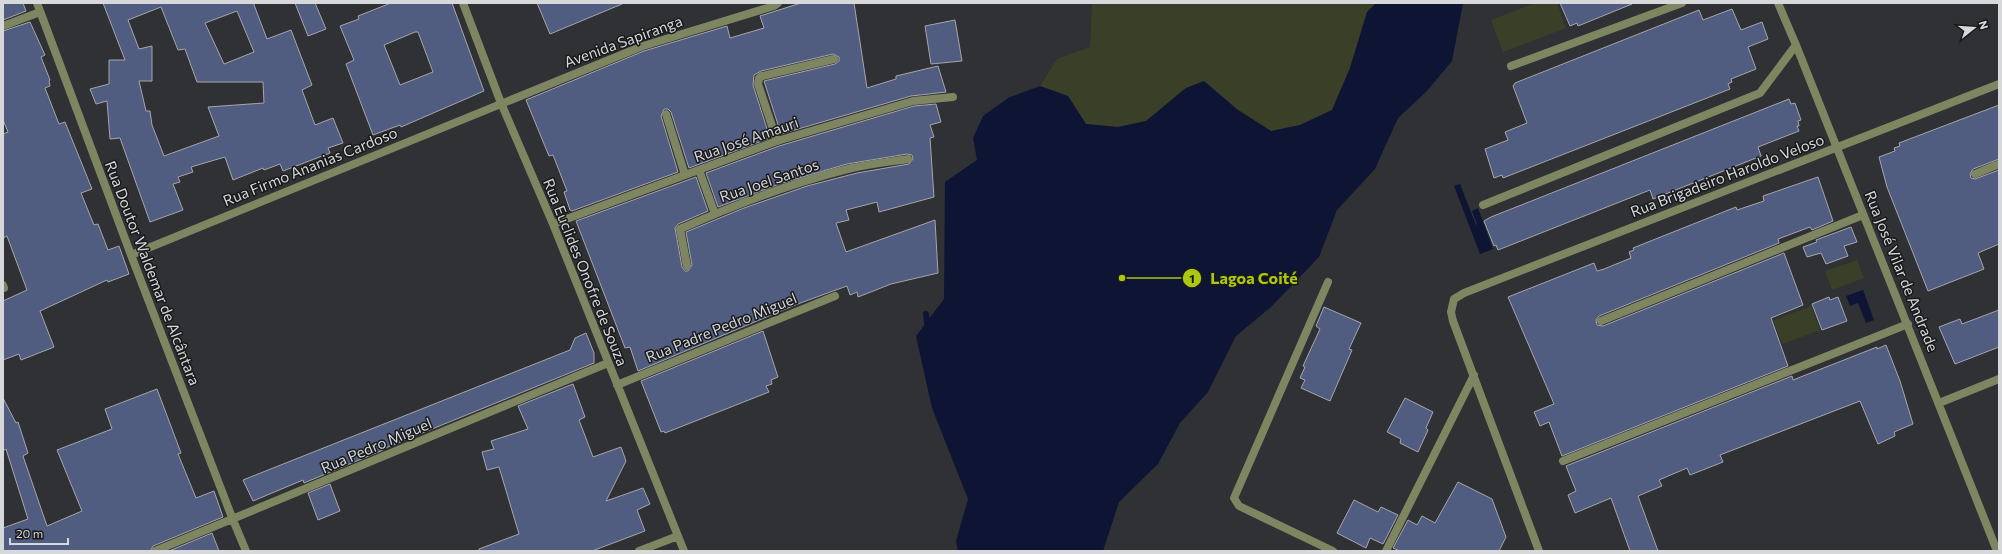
<svg xmlns="http://www.w3.org/2000/svg" width="2002" height="554" viewBox="0 0 2002 554" font-family="Commissioner,sans-serif">
<style>
.green{fill:#3a3f27}
.water{fill:#0e1433}
.lines{fill:none;stroke-linecap:round;stroke-linejoin:round}
.stream{stroke:#0e1433;stroke-width:6}
.building{fill:#515c81;stroke:#a5a7ab;fill-rule:evenodd}
.lane{stroke:#7d8661;stroke-width:8}
.street{stroke:#7d8661;stroke-width:8}
.labels{text-anchor:middle;dominant-baseline:central;stroke-width:3;stroke-linejoin:round;paint-order:stroke}
.street-label{font-size:15px;fill:#d7d8da;stroke:#18191a}
.leader{fill:none;stroke:#adc610;stroke-width:1.5}
.callout-dot{fill:#adc610;stroke:#18191a;stroke-width:1.5}
.mark-label{font-size:12px;text-anchor:middle;font-weight:bold;fill:#111}
.callout-label{font-size:16px;text-anchor:middle;font-weight:bold;fill:#adc610;stroke:#18191a;stroke-width:3;stroke-linejoin:round;paint-order:stroke}
</style>
<rect width="100%" height="100%" fill="#303134"/>
<path class="green" d="M 1092,3 L 1376,3 L 1367,12 L 1350,68 L 1332,110 L 1300,125 L 1271,131 L 1238,110 L 1186,88 L 1146,121 L 1118,127 L 1086,124 L 1068,96 L 1040,86 L 1057,59 L 1090,47 Z
M 1535,3 L 1557,3 L 1566,28 L 1503,52 L 1491,20 Z
M 1857,260 L 1864,278 L 1832,290 L 1825,271 Z
M 1811,306 L 1820,330 L 1782,344 L 1773,320 Z"/>
<path class="water" d="M 1376,3 L 1463,3 L 1452,61 L 1426,92 L 1398,118 L 1375,169 L 1337,210 L 1319,257 L 1271,307 L 1236,336 L 1208,392 L 1180,423 L 1158,464 L 1119,502 L 1103,551 L 958,551 L 956,541 L 968,499 L 932,408 L 916,336 L 944,299 L 945,182 L 977,160 L 973,138 L 983,116 L 1008,98 L 1040,86 L 1068,96 L 1086,124 L 1118,127 L 1146,121 L 1186,88 L 1204,81 L 1238,110 L 1271,131 L 1300,125 L 1332,110 L 1350,68 L 1367,12 Z
M 1460,184 L 1476,225 L 1477,224 L 1472,211 L 1478,208 L 1493,249 L 1480,254 L 1454,186 Z
M 1863,290 L 1874,320 L 1866,323 L 1858,303 L 1850,306 L 1846,296 Z"/>
<g class="lines">
<path class="stream" d="M 926,314 L 928,328"/>
</g>
<path class="building" d="M 3,3 L 23,3 L 26,11 L 3,20 Z
M 103,3 L 255,3 L 254,5 L 267,39 L 291,30 L 312,85 L 302,90 L 315,125 L 333,118 L 343,143 L 328,148 L 330,153 L 283,171 L 280,164 L 264,170 L 263,168 L 233,180 L 225,157 L 191,167 L 193,172 L 178,177 L 180,182 L 173,184 L 183,210 L 150,222 L 120,138 L 110,139 L 107,101 L 96,104 L 90,89 L 109,84 L 109,60 L 125,60 ZM 161,7 L 178,50 L 185,49 L 197,82 L 263,82 L 264,103 L 208,107 L 219,136 L 164,156 L 152,125 L 150,111 L 146,111 L 139,81 L 152,81 L 152,46 L 139,49 L 128,20 ZM 237,11 L 254,52 L 224,64 L 205,23 Z
M 295,3 L 315,3 L 326,29 L 308,36 Z
M 391,3 L 452,3 L 484,91 L 401,127 L 400,125 L 373,135 L 346,64 L 354,60 L 340,26 L 359,19 L 358,16 ZM 415,32 L 418,32 L 433,72 L 400,85 L 384,45 Z
M 537,3 L 622,3 L 622,4 L 550,34 Z
M 801,3 L 854,3 L 867,88 L 896,79 L 896,76 L 938,66 L 946,92 L 911,96 L 781,134 L 764,81 L 835,64 L 839,61 L 839,57 L 833,54 L 761,71 L 754,75 L 753,85 L 770,138 L 689,168 L 671,112 L 668,109 L 664,109 L 661,116 L 678,172 L 572,211 L 570,210 L 564,192 L 567,191 L 553,155 L 549,156 L 526,100 L 644,51 L 727,26 L 730,38 L 764,28 L 760,16 Z
M 1560,3 L 1632,3 L 1632,4 L 1578,26 L 1577,23 L 1570,26 Z
M 1732,9 L 1741,30 L 1762,22 L 1768,39 L 1748,47 L 1756,69 L 1731,79 L 1732,82 L 1728,84 L 1730,89 L 1503,178 L 1502,175 L 1494,178 L 1485,149 L 1508,140 L 1505,132 L 1527,123 L 1513,86 L 1515,83 L 1699,10 L 1703,20 Z
M 955,20 L 962,61 L 931,64 L 925,26 Z
M 30,22 L 45,55 L 41,57 L 50,80 L 49,81 L 50,86 L 45,88 L 59,124 L 65,122 L 92,189 L 81,193 L 94,225 L 98,224 L 108,250 L 119,246 L 129,274 L 108,282 L 107,280 L 40,311 L 54,347 L 21,360 L 19,354 L 3,360 L 3,301 L 27,290 L 7,236 L 3,238 L 3,134 L 8,132 L 3,120 L 3,31 Z
M 1789,99 L 1791,104 L 1795,103 L 1801,120 L 1798,121 L 1799,126 L 1797,126 L 1799,131 L 1758,147 L 1761,156 L 1653,199 L 1650,190 L 1498,250 L 1496,245 L 1494,246 L 1484,221 L 1491,217 Z
M 936,104 L 941,122 L 930,125 L 934,137 L 930,138 L 934,197 L 879,212 L 877,202 L 846,210 L 849,220 L 836,223 L 846,252 L 935,220 L 938,273 L 891,284 L 858,297 L 857,292 L 850,295 L 847,286 L 833,291 L 795,305 L 638,371 L 630,347 L 625,348 L 576,221 L 696,177 L 708,211 L 678,224 L 675,228 L 682,267 L 685,271 L 688,271 L 692,265 L 686,232 L 744,208 L 807,186 L 857,173 L 909,164 L 913,159 L 912,155 L 907,154 L 847,164 L 782,183 L 718,207 L 706,173 L 779,146 L 914,106 Z
M 1999,105 L 1999,159 L 1973,169 L 1970,174 L 1971,178 L 1975,179 L 1999,170 L 1999,244 L 1978,253 L 1984,269 L 1928,291 L 1887,187 L 1879,157 L 1895,151 L 1894,148 L 1900,146 L 1899,143 Z
M 1818,177 L 1833,221 L 1812,230 L 1810,227 L 1778,239 L 1779,243 L 1599,316 L 1596,320 L 1597,325 L 1603,326 L 1784,253 L 1803,305 L 1771,318 L 1788,366 L 1562,456 L 1549,422 L 1540,426 L 1534,412 L 1554,404 L 1508,297 L 1594,263 L 1597,271 L 1604,269 L 1631,258 L 1629,252 L 1634,250 L 1633,248 L 1736,207 L 1737,210 L 1764,201 L 1763,196 Z
M 1851,227 L 1857,242 L 1844,246 L 1848,256 L 1826,264 L 1821,253 L 1807,257 L 1803,247 L 1817,242 L 1816,240 Z
M 1829,297 L 1830,300 L 1838,297 L 1847,321 L 1822,330 L 1812,304 Z
M 1324,307 L 1361,323 L 1349,349 L 1352,350 L 1330,401 L 1301,388 L 1305,380 L 1300,378 L 1305,367 L 1303,366 L 1320,329 L 1316,326 Z
M 1999,310 L 1999,347 L 1955,364 L 1939,327 L 1960,319 L 1962,324 Z
M 763,331 L 778,377 L 771,380 L 772,384 L 766,386 L 769,392 L 665,433 L 664,431 L 661,432 L 641,381 Z
M 586,333 L 594,353 L 594,363 L 383,449 L 383,450 L 304,483 L 303,480 L 253,501 L 243,480 L 570,350 L 575,338 Z
M 1886,345 L 1900,381 L 1913,424 L 1894,432 L 1895,436 L 1878,444 L 1860,401 L 1720,455 L 1723,462 L 1690,475 L 1687,468 L 1659,480 L 1662,486 L 1638,496 L 1658,551 L 1630,551 L 1611,498 L 1575,513 L 1568,495 L 1576,491 L 1566,466 L 1792,376 L 1793,380 L 1877,347 L 1877,349 Z
M 573,384 L 585,417 L 579,420 L 593,457 L 621,447 L 626,461 L 606,501 L 643,488 L 650,504 L 637,510 L 645,531 L 592,551 L 479,551 L 479,549 L 519,534 L 499,467 L 487,470 L 482,452 L 494,449 L 491,441 L 528,429 L 518,406 Z
M 157,389 L 181,453 L 178,454 L 196,498 L 214,491 L 223,517 L 153,546 L 150,551 L 3,551 L 3,528 L 28,519 L 6,449 L 3,451 L 3,398 L 16,423 L 18,422 L 28,453 L 23,456 L 47,526 L 82,511 L 57,450 L 112,429 L 105,409 Z
M 1405,398 L 1433,412 L 1426,428 L 1428,430 L 1418,452 L 1400,443 L 1401,439 L 1387,432 Z
M 1458,482 L 1492,499 L 1506,537 L 1499,551 L 1400,551 L 1393,548 L 1408,520 L 1417,525 L 1422,516 L 1435,523 Z
M 330,484 L 340,511 L 318,520 L 308,493 Z
M 1354,500 L 1378,512 L 1381,507 L 1398,515 L 1383,544 L 1370,538 L 1366,548 L 1337,533 Z
M 212,533 L 219,551 L 169,551 Z"/>
<g class="lines">
<path class="lane" d="M 762,76 L 834,59
M 777,141 L 913,101 L 953,97"/>
<path class="street" d="M 37,3 L 131,255 L 233,520 L 246,551
M 463,3 L 501,103 L 553,224 L 684,551
M 1778,3 L 1796,45 L 1997,551
M 3,26 L 40,12
M 1511,66 L 1682,3
M 666,114 L 685,175
M 699,170 L 715,214
M 1975,174 L 1999,164
M 1483,205 L 1760,93 L 1796,45
M 553,224 L 777,141 L 758,84 L 759,78 L 762,76
M 131,255 L 643,46 L 774,6 L 778,3
M 687,266 L 680,229 C 734,205 791,183 848,169 C 868,164 888,162 908,159
M 1328,282 L 1234,498 L 1239,506 L 1333,551
M 3,285 L 4,288
M 1601,321 L 1863,215
M 617,385 L 835,296
M 1939,403 L 1999,379
M 1563,461 L 1908,324
M 155,551 L 608,363
M 639,551 L 678,536
M 1386,551 L 1474,375
M 1539,551 L 1453,321 L 1451,312 L 1454,299 L 1464,293 L 1999,84"/>
</g>
<g class="labels">
<g class="street-label">
<text transform="translate(623 41) rotate(-20)">Avenida Sapiranga</text>
<text transform="translate(746 139) rotate(-19)">Rua José Amauri</text>
<text transform="translate(310 166) rotate(-22)">Rua Firmo Ananias Cardoso</text>
<text transform="translate(1727 175) rotate(-21)">Rua Brigadeiro Haroldo Veloso</text>
<text transform="translate(769 180) rotate(-19)">Rua Joel Santos</text>
<text transform="translate(1902 271) rotate(68)">Rua José Vilar de Andrade</text>
<text transform="translate(586 272) rotate(68)">Rua Euclides Onofre de Souza</text>
<text transform="translate(153 273) rotate(69)">Rua Doutor Waldemar de Alcântara</text>
<text transform="translate(721 327) rotate(-22)">Rua Padre Pedro Miguel</text>
<text transform="translate(376 445) rotate(-23)">Rua Pedro Miguel</text>
</g>
</g>
<path class="leader" d="M1122 278L1192 278"/>
<g class="callout-dot">
<circle cx="1122" cy="278" r="4"/>
<circle cx="1192" cy="278" r="10"/>
</g>
<g class="mark-label">
<text x="1192" y="283">1</text>
</g>
<g class="callout-label">
<text x="1254" y="284">Lagoa Coité</text>
</g>
<rect width="2002" height="554" fill="none" stroke="#d7d8da" stroke-width="8"/>
<g transform="translate(1974 28) rotate(73)" stroke="#18191a" stroke-width="3" paint-order="stroke">
<path d="M0-3L7 15L0 10L-7 15Z" fill="#d7d8da"/>
<text y="-6" font-size="11" font-weight="bold" text-anchor="middle" fill="#d7d8da">N</text>
</g>
<path d="M10 538v6h58v-6" fill="none" stroke="#d7d8da" stroke-width="2"/>
<text x="16" y="538" font-size="12" fill="#d7d8da" stroke="#18191a" stroke-width="3" paint-order="stroke">20 m</text>
</svg>
